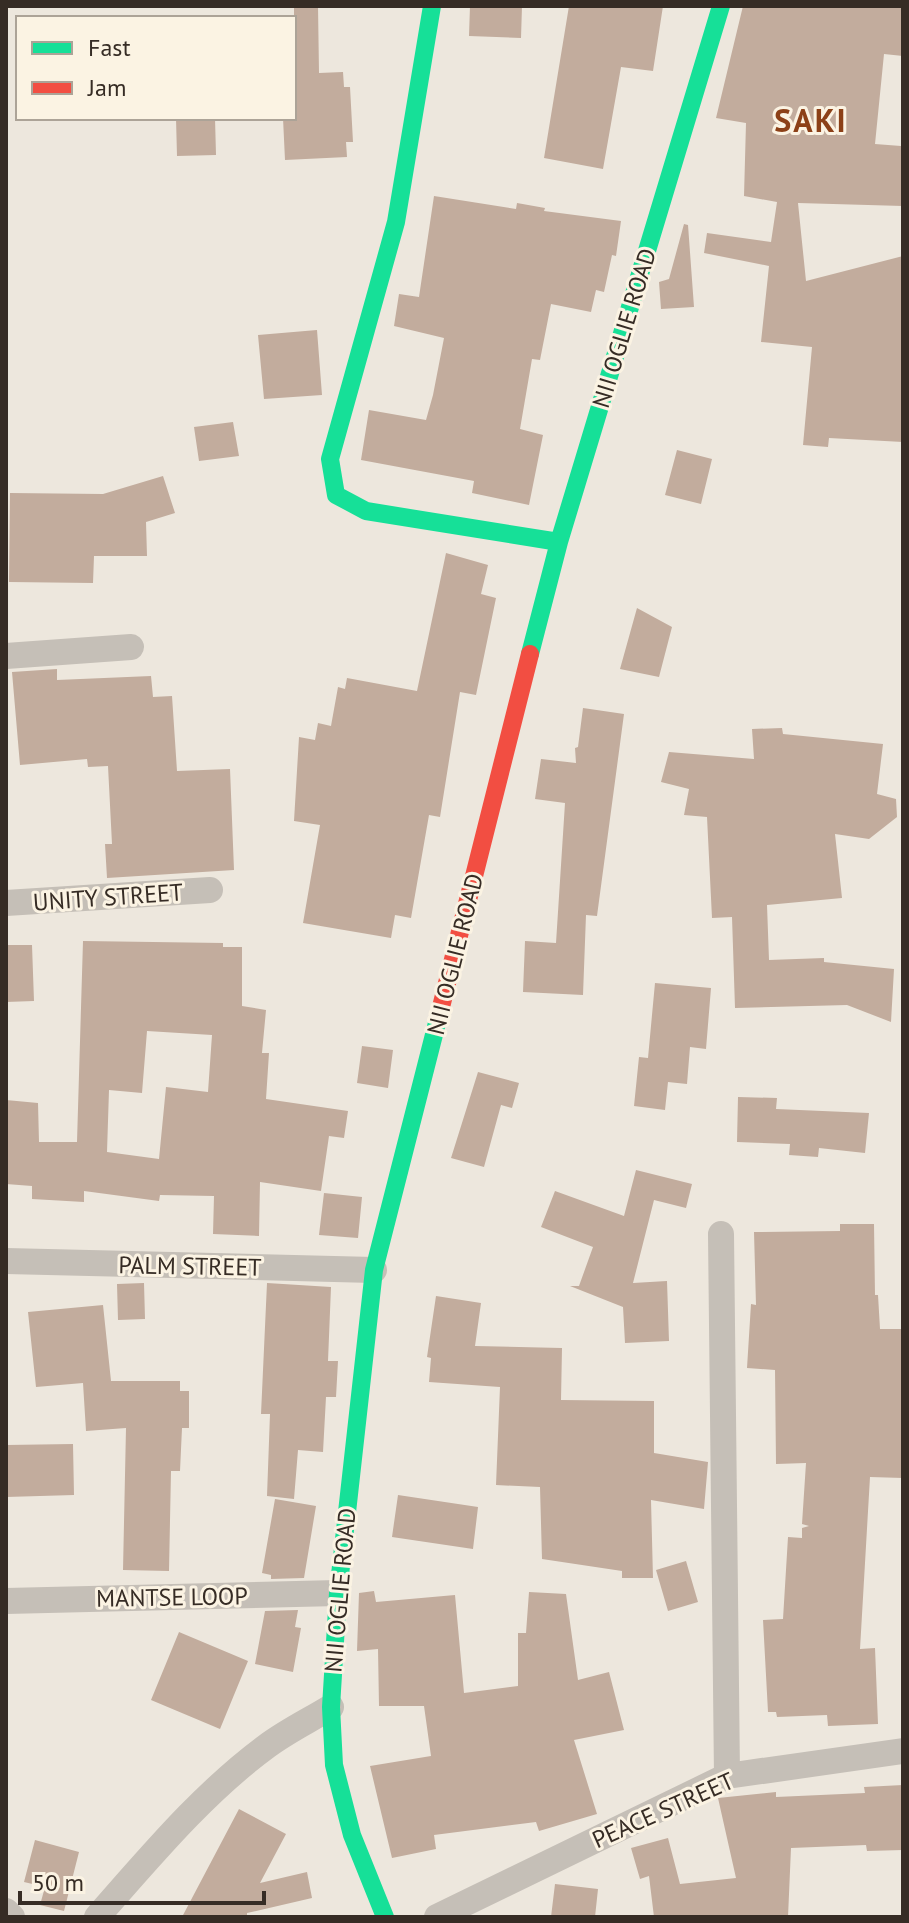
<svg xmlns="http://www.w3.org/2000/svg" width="909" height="1923" viewBox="0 0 909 1923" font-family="'PT Sans',sans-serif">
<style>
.building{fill:#c2ac9d;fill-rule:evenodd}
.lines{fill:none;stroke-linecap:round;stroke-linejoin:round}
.street{stroke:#c5bfb7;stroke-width:26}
.fast{stroke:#16e098;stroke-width:18}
.jam{stroke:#f24e42;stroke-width:18}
.labels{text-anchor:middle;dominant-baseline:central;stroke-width:6;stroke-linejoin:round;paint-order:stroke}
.street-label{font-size:24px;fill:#362c25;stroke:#fbf3e3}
.district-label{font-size:32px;font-weight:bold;letter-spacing:2px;fill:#8c4017;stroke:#fbf3e3}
</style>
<rect width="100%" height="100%" fill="#ede7dd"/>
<path class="building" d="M 294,6 L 318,6 L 319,73 L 343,72 L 344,87 L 350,87 L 353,142 L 346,142 L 347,157 L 285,160 L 283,118 L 294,118 Z
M 470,6 L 522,6 L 521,38 L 469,36 Z
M 569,6 L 663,6 L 653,71 L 621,67 L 603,169 L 544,158 Z
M 743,6 L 903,6 L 903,56 L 884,54 L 875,144 L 901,146 L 903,206 L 798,203 L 806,281 L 903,256 L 903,442 L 829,438 L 828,447 L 803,445 L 812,347 L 761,342 L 769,266 L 704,253 L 707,233 L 771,242 L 777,202 L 744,196 L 746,123 L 716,118 Z
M 176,118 L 215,118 L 216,155 L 177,156 Z
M 434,196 L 516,209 L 517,203 L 545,208 L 544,211 L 621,221 L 616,256 L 612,255 L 604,292 L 596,290 L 591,312 L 551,304 L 540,360 L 532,359 L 520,429 L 543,435 L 529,505 L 472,493 L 474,481 L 361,460 L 369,410 L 426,420 L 433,395 L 444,338 L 394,326 L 399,294 L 419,297 Z
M 684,224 L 688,225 L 694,307 L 661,309 L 659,282 L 669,279 Z
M 317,330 L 322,395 L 264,399 L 258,335 Z
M 233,422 L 239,456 L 199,461 L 194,427 Z
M 677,450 L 712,459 L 701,504 L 665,495 Z
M 163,476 L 175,513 L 146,522 L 147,556 L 94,556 L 93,583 L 9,582 L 10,493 L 103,494 Z
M 446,553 L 488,565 L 481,594 L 496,598 L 476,695 L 460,692 L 440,817 L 429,815 L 411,918 L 395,915 L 391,938 L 303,923 L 320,825 L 294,821 L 299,737 L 315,740 L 318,723 L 331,726 L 338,687 L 345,689 L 347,678 L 417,691 Z
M 637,608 L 672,627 L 659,677 L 620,669 Z
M 57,669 L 57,680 L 151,676 L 153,697 L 172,696 L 177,771 L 230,769 L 234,870 L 107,878 L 105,844 L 112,844 L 108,766 L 88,767 L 87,759 L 20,765 L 12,672 Z
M 583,708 L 624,714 L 597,916 L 586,915 L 583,995 L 523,992 L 525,941 L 556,943 L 565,803 L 535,799 L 541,759 L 576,763 L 575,748 L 578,747 Z
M 782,728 L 783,734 L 883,744 L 877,794 L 896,799 L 897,817 L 869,839 L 835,834 L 842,898 L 767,905 L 769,960 L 824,958 L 824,962 L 894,969 L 891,1022 L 847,1005 L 735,1008 L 732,917 L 712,918 L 707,817 L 684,815 L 689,789 L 661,782 L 669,752 L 754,759 L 752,729 Z
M 83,941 L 223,943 L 223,947 L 242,947 L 242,1006 L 266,1010 L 262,1053 L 269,1053 L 266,1099 L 348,1111 L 344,1138 L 329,1136 L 321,1191 L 260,1182 L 259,1236 L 213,1234 L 214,1196 L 160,1195 L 159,1201 L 84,1191 L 84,1202 L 32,1199 L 32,1186 L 6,1184 L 6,1100 L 38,1103 L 39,1142 L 77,1142 ZM 147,1031 L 212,1035 L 208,1092 L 166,1087 L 159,1159 L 107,1152 L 109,1090 L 142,1093 Z
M 6,945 L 32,945 L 34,1001 L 6,1002 Z
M 655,983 L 711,988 L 706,1049 L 690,1047 L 687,1084 L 668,1082 L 665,1110 L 634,1106 L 639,1057 L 648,1058 Z
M 362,1046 L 393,1050 L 388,1088 L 357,1083 Z
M 478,1072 L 519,1083 L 512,1108 L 501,1105 L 484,1167 L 451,1158 Z
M 738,1097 L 777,1098 L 776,1109 L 869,1113 L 865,1153 L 819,1148 L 818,1157 L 789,1155 L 790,1144 L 737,1142 Z
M 636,1170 L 692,1184 L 686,1208 L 654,1200 L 633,1283 L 667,1281 L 669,1341 L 625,1343 L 623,1307 L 570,1286 L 579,1286 L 593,1247 L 541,1227 L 555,1191 L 624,1216 Z
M 324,1193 L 362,1197 L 358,1238 L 319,1235 Z
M 840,1224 L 874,1224 L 875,1295 L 878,1295 L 880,1329 L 903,1329 L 903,1478 L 870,1477 L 860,1649 L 875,1648 L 878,1724 L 828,1726 L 827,1715 L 777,1717 L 776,1712 L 768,1712 L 763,1620 L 783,1619 L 788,1537 L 802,1538 L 802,1528 L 809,1526 L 802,1524 L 806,1463 L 776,1464 L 775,1370 L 747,1368 L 751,1304 L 756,1305 L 754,1232 L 840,1231 Z
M 144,1283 L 145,1319 L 118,1320 L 117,1284 Z
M 267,1283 L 331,1287 L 328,1361 L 338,1361 L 336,1397 L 326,1397 L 323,1452 L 298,1450 L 294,1499 L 267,1496 L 270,1414 L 261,1414 Z
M 436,1296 L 481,1303 L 475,1346 L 562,1348 L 561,1400 L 654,1401 L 654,1453 L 708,1462 L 704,1509 L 651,1500 L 653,1578 L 622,1578 L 622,1571 L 542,1559 L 540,1487 L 496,1485 L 500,1387 L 429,1382 L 431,1358 L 427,1357 Z
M 103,1305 L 111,1381 L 180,1381 L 180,1391 L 189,1391 L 189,1428 L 182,1428 L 180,1471 L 171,1471 L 169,1571 L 123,1570 L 126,1428 L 86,1431 L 83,1383 L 36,1387 L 28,1312 Z
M 73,1444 L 74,1495 L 6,1497 L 6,1445 Z
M 398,1495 L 478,1507 L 473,1549 L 392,1537 Z
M 275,1499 L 316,1506 L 304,1578 L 271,1579 L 271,1575 L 262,1573 Z
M 686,1561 L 698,1602 L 668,1611 L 656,1570 Z
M 374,1591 L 376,1602 L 455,1595 L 464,1693 L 518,1686 L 518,1633 L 526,1633 L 529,1592 L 566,1594 L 578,1680 L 609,1672 L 624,1730 L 574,1740 L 597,1814 L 539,1831 L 536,1822 L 434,1835 L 436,1849 L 392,1858 L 370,1766 L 431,1756 L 424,1706 L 379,1706 L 378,1649 L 357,1651 L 359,1593 Z
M 298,1610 L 295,1627 L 301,1628 L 293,1672 L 255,1664 L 265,1611 Z
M 179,1632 L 248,1661 L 220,1729 L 151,1700 Z
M 903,1785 L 903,1850 L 867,1851 L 866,1845 L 791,1848 L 788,1917 L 654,1917 L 649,1876 L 640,1879 L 631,1848 L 668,1838 L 680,1884 L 736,1878 L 718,1798 L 776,1792 L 776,1797 L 865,1793 L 864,1787 Z
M 239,1809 L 286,1834 L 260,1883 L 307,1872 L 312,1898 L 247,1913 L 247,1917 L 182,1917 Z
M 35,1840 L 79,1852 L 64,1911 L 40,1905 L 45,1887 L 24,1882 Z
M 555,1884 L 598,1889 L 595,1917 L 551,1917 Z"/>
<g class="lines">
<path class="street" d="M 6,656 L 131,647
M 6,903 L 210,890
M 721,1234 L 727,1776
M 6,1261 L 374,1270
M 6,1601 L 338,1593
M 6,1911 L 12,1917
M 97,1917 C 150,1857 203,1793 267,1746 C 287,1731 310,1720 331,1707
M 437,1917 L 727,1776 L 903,1751"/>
<path class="fast" d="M 432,6 L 396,222 L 330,459 L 336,495 L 366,511 L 559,542
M 530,654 L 559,542 L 721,6
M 385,1917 L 352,1835 L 334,1765 L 331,1707 L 338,1593 L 374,1270 L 439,1015"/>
<path class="jam" d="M 439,1015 L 530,654"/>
</g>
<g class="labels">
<g class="street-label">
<text transform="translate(624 328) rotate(-73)">NII OGLIE ROAD</text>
<text transform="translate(108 897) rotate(-4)">UNITY STREET</text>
<text transform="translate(455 954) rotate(-76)">NII OGLIE ROAD</text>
<text transform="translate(190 1266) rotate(1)">PALM STREET</text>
<text transform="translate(340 1590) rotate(-85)">NII OGLIE ROAD</text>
<text transform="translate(172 1597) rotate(-1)">MANTSE LOOP</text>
<text transform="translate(663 1810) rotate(-24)">PEACE STREET</text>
</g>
<g class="district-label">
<text x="811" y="120">SAKI</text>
</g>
</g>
<rect width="909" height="1923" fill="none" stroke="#362c25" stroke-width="16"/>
<rect x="16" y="16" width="280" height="104" fill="#fbf3e3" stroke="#aca397" stroke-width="2"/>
<rect x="32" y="42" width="40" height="12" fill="#16e098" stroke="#aca397" stroke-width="2"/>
<text x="88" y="56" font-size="24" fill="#362c25">Fast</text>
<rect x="32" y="82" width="40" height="12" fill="#f24e42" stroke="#aca397" stroke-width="2"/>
<text x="88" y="96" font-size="24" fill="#362c25">Jam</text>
<path d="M20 1891v12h244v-12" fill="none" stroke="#362c25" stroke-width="4"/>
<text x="32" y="1891" font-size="24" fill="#362c25" stroke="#fbf3e3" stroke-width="6" paint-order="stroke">50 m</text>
</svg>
